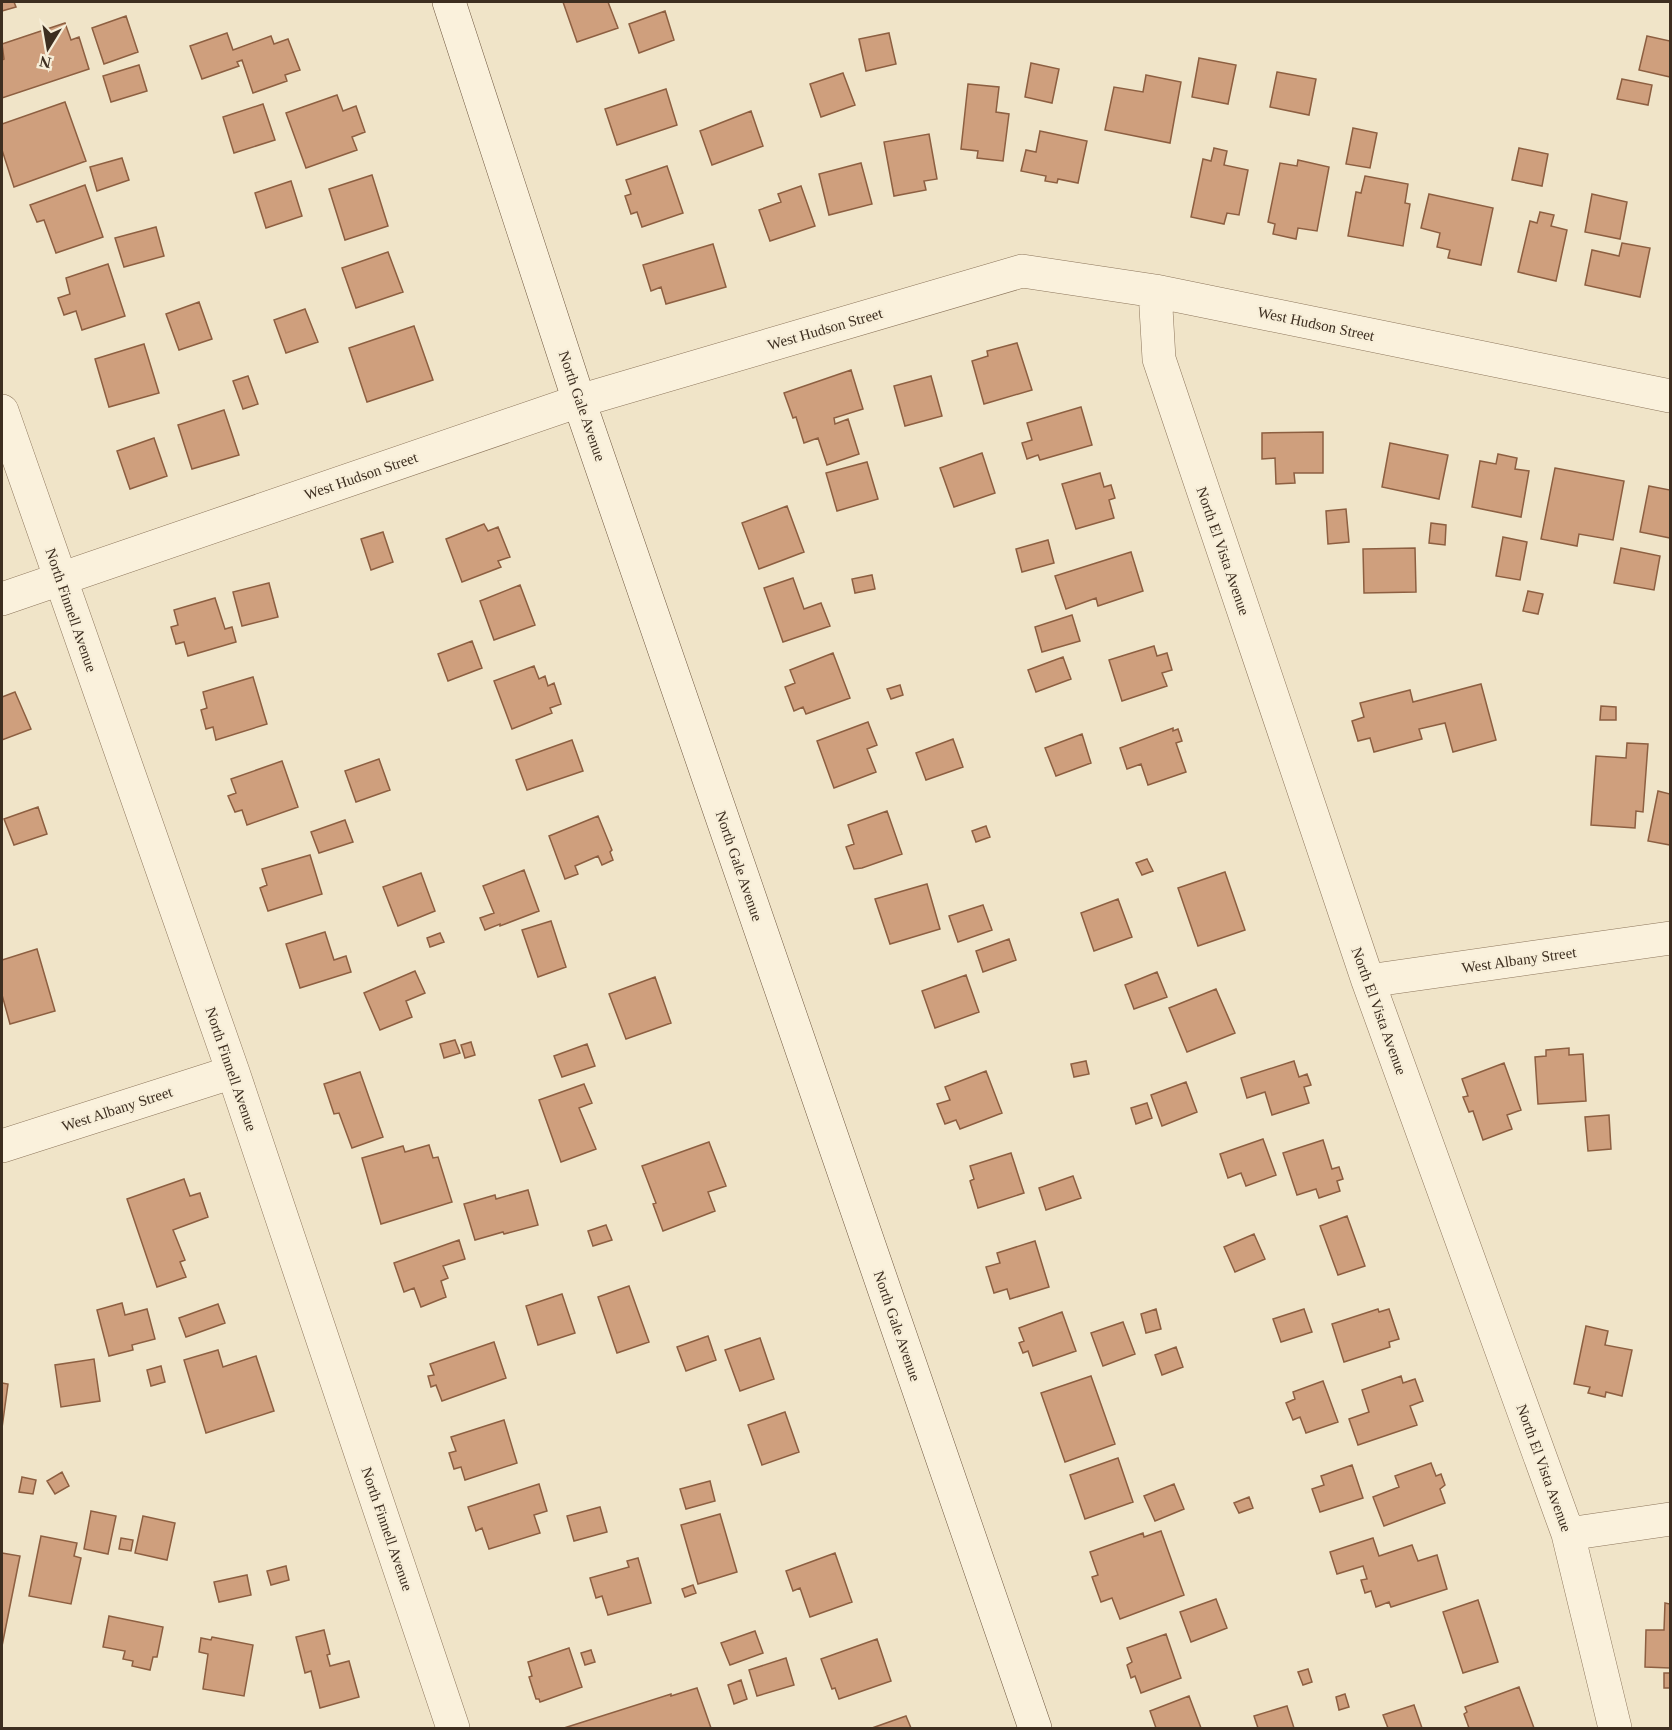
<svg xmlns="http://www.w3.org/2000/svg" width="1672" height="1730" viewBox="0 0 1672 1730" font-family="'Times New Roman',serif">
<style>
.building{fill:#cf9f7d;stroke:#8d5f41;stroke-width:1.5}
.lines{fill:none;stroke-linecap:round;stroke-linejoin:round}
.street-casing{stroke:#8d765c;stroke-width:34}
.secondary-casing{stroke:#6f573f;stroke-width:34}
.street{stroke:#faf1dc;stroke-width:33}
.secondary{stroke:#faf1dc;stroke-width:33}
.labels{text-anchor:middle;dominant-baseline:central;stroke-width:4.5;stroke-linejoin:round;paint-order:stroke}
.street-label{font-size:15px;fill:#3d2e20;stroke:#f7eed8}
</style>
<rect width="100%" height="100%" fill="#f0e4c8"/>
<path class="building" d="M 2,2 L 14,2 L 16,7 L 2,11 Z
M 563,2 L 608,2 L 618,28 L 577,42 Z
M 665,11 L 674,40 L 639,53 L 629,24 Z
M 126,16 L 138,52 L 104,64 L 92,28 Z
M 65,23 L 71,40 L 79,37 L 89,69 L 2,98 L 2,60 L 4,59 L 2,44 Z
M 227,33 L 233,50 L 271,36 L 274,44 L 288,39 L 300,70 L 285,75 L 287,81 L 253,93 L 242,60 L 237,62 L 239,66 L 202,79 L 190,46 Z
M 889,33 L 896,64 L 866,71 L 859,39 Z
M 1647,36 L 1670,41 L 1670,77 L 1639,70 Z
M 1199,58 L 1236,65 L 1228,104 L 1192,97 Z
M 1031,63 L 1059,69 L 1052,103 L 1025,97 Z
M 139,65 L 147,91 L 111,102 L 103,76 Z
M 1277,72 L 1316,79 L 1309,115 L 1270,107 Z
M 843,73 L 855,105 L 821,117 L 810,84 Z
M 1146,75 L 1181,82 L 1170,143 L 1105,130 L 1114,87 L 1143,92 Z
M 1622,79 L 1652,85 L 1648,105 L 1617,99 Z
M 968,84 L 999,87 L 996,112 L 1009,114 L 1003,161 L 977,158 L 978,151 L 961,149 Z
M 666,89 L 677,125 L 617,145 L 605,109 Z
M 337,95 L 343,111 L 356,106 L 365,132 L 352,137 L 357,150 L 306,168 L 286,113 Z
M 65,102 L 86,161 L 14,187 L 2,150 L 2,124 Z
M 263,104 L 275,140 L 234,153 L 223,117 Z
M 751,111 L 763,146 L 712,165 L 700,131 Z
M 1353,128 L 1377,133 L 1370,168 L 1346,164 Z
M 1040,131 L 1087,141 L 1078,183 L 1058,179 L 1057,183 L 1045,181 L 1046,176 L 1021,171 L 1026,150 L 1036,152 Z
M 929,134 L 937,179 L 924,181 L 926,190 L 894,196 L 884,142 Z
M 1214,148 L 1227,151 L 1224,165 L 1248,170 L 1239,215 L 1227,213 L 1224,224 L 1191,217 L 1203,159 L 1211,161 Z
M 1519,148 L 1548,154 L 1542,186 L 1512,180 Z
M 122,158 L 129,180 L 97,191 L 90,167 Z
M 1298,160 L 1329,167 L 1317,231 L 1298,228 L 1296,239 L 1273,234 L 1275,224 L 1268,222 L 1280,163 L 1297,166 Z
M 861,163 L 872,204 L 829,215 L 819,174 Z
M 667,166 L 683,213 L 642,227 L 637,212 L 631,214 L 625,196 L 631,194 L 626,180 Z
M 372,175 L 388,226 L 345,240 L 329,189 Z
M 1365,176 L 1408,184 L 1405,203 L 1410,204 L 1403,246 L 1348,236 L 1356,192 L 1361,193 Z
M 291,181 L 302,216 L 266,228 L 255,193 Z
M 85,185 L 103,237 L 56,253 L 44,220 L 37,222 L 30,205 Z
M 801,186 L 815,226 L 770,241 L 759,210 L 781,202 L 778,194 Z
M 1429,194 L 1493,208 L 1481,265 L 1448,258 L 1450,250 L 1437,247 L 1440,233 L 1421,228 Z
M 1592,194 L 1627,202 L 1620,239 L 1585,232 Z
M 1540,212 L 1554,215 L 1551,226 L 1567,230 L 1556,281 L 1518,272 L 1530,221 L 1537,223 Z
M 156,227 L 164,256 L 124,267 L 115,238 Z
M 1622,243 L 1650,248 L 1640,297 L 1585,285 L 1592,250 L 1619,256 Z
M 713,244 L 726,287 L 666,304 L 661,287 L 651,291 L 643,265 Z
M 388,252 L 403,292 L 356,308 L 342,268 Z
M 108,264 L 125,316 L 82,330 L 76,311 L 64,315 L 58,298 L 70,294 L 66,278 Z
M 199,302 L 212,339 L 179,350 L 166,314 Z
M 305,309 L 318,342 L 286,353 L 274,320 Z
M 414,326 L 433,380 L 367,402 L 349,348 Z
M 1017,343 L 1032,390 L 984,404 L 972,361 L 988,356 L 987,351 Z
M 144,344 L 159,393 L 109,407 L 95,359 Z
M 851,370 L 863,409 L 834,418 L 835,424 L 848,419 L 859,454 L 827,465 L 818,438 L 804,443 L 796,417 L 793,418 L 784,393 Z
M 248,376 L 258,404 L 243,409 L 233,381 Z
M 931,376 L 942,416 L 905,426 L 894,386 Z
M 1081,407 L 1092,445 L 1040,460 L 1038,455 L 1027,459 L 1022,443 L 1032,440 L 1027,423 Z
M 224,410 L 239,455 L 192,469 L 178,425 Z
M 1323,432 L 1323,473 L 1294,473 L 1295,483 L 1276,484 L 1275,458 L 1262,459 L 1262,433 Z
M 154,438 L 167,476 L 130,489 L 117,451 Z
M 1390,443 L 1448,455 L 1439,499 L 1382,487 Z
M 982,453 L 995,493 L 954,507 L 940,468 Z
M 1498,454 L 1517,458 L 1515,469 L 1529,471 L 1521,517 L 1472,507 L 1480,461 L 1496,464 Z
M 867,462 L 878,499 L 837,511 L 826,473 Z
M 1555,468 L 1624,481 L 1613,540 L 1579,534 L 1577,546 L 1541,539 Z
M 1100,473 L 1104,487 L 1111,485 L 1115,498 L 1109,500 L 1114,518 L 1076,529 L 1062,484 Z
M 1649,486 L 1670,490 L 1670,538 L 1640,532 Z
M 787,506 L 804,552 L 759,569 L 742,523 Z
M 1346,509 L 1349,542 L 1328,544 L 1326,511 Z
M 1431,523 L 1446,525 L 1445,545 L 1429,543 Z
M 484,524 L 488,531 L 498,527 L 510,557 L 498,561 L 501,567 L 462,582 L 446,539 Z
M 383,532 L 393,562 L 371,570 L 361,539 Z
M 1503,537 L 1527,542 L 1520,580 L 1496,576 Z
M 1048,540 L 1054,563 L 1022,572 L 1016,549 Z
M 1415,548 L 1416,592 L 1364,593 L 1363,549 Z
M 1621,548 L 1660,556 L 1654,590 L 1614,583 Z
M 1131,552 L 1143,591 L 1098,606 L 1096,598 L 1066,609 L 1055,576 Z
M 872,575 L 875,589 L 855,593 L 852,579 Z
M 793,578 L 804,609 L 821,603 L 830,626 L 783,642 L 764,588 Z
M 269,583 L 278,617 L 242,626 L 233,592 Z
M 520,585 L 535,625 L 494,640 L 480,601 Z
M 1528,591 L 1543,594 L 1538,614 L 1523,611 Z
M 215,598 L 225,629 L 232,627 L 236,642 L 188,656 L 184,642 L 176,644 L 171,627 L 178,625 L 174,610 Z
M 1072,615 L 1080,641 L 1042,652 L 1035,627 Z
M 472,641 L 482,668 L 448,681 L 438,654 Z
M 1154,646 L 1157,656 L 1167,653 L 1172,670 L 1162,673 L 1167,686 L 1122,701 L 1109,660 Z
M 833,653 L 850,698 L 806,714 L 803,707 L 794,711 L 785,687 L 795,683 L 790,670 Z
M 1063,657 L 1071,679 L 1036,692 L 1028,670 Z
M 534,666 L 539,679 L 545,676 L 548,686 L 554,683 L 561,704 L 550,708 L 552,713 L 512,729 L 494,681 Z
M 253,677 L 267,724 L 216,740 L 213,727 L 206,729 L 201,710 L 207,708 L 203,692 Z
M 1481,684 L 1496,740 L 1453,752 L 1445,723 L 1419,729 L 1422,739 L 1374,752 L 1370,738 L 1358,741 L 1352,721 L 1364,717 L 1360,703 L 1410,690 L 1413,702 Z
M 900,685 L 903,695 L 891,699 L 887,689 Z
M 15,692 L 31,729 L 2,740 L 2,697 Z
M 1601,706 L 1616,707 L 1616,720 L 1600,720 Z
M 868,722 L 877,745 L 867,749 L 876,772 L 834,788 L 817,741 Z
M 1173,728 L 1173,731 L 1178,729 L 1182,741 L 1176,743 L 1186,772 L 1148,785 L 1141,764 L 1127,769 L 1120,748 Z
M 1082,734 L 1091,763 L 1056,776 L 1045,748 Z
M 953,739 L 963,767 L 926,780 L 916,753 Z
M 572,740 L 583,771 L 527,790 L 516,760 Z
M 1627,743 L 1648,744 L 1643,812 L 1636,811 L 1635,828 L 1591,825 L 1596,756 L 1626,758 Z
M 379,759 L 390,790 L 356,802 L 345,771 Z
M 282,761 L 298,807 L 247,825 L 242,810 L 235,812 L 228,796 L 236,793 L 231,779 Z
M 1658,791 L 1670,794 L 1670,845 L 1648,841 Z
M 38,807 L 47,834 L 14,845 L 4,819 Z
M 887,811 L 902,854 L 862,868 L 854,869 L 846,847 L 854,844 L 848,825 Z
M 598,816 L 612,850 L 610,852 L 613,860 L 602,865 L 598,856 L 575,866 L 578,874 L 565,879 L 549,836 Z
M 345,820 L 353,842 L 319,853 L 311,832 Z
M 986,826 L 990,837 L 976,842 L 972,831 Z
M 310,855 L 322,894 L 268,911 L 260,888 L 267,885 L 262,869 Z
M 1147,859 L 1153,871 L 1142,875 L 1136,863 Z
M 524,870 L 539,911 L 500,926 L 500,924 L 485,930 L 480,918 L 494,913 L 483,886 Z
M 1225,872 L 1245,930 L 1198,946 L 1178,888 Z
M 421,873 L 435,911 L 398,926 L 383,887 Z
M 927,884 L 940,929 L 890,944 L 875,899 Z
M 1118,899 L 1132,937 L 1094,951 L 1081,913 Z
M 983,905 L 992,930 L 958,942 L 949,916 Z
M 551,921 L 566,967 L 538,977 L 522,930 Z
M 325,932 L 334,960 L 346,956 L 351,972 L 300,988 L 286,944 Z
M 440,933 L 444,942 L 430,947 L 427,938 Z
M 1009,939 L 1016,960 L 983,972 L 976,951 Z
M 37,949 L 55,1011 L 10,1024 L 2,995 L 2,960 Z
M 415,971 L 425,993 L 406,1001 L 412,1017 L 380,1030 L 364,993 Z
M 1157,972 L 1167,997 L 1134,1009 L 1125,985 Z
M 966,975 L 979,1012 L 935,1028 L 922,991 Z
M 655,977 L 671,1023 L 626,1039 L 609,994 Z
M 1216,989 L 1235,1033 L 1187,1052 L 1169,1008 Z
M 455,1040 L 460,1053 L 444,1058 L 440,1044 Z
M 471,1042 L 475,1055 L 465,1058 L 461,1045 Z
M 587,1044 L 595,1066 L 562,1077 L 554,1056 Z
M 1569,1048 L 1569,1055 L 1583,1054 L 1586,1101 L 1538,1104 L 1535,1057 L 1546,1056 L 1546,1050 Z
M 1086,1061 L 1089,1074 L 1074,1077 L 1071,1064 Z
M 1294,1061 L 1299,1077 L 1307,1074 L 1311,1085 L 1304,1087 L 1309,1103 L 1272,1115 L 1265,1092 L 1247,1098 L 1241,1078 Z
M 1504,1063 L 1521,1110 L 1507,1115 L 1512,1129 L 1483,1140 L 1473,1111 L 1469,1112 L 1463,1097 L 1468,1096 L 1462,1079 Z
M 986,1071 L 1002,1113 L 960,1129 L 956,1120 L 945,1124 L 937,1104 L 950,1100 L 945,1087 Z
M 360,1072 L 383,1137 L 352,1148 L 339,1113 L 334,1114 L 324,1084 Z
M 1186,1082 L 1197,1112 L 1162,1126 L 1151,1095 Z
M 584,1084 L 592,1103 L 579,1108 L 596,1149 L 561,1162 L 539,1100 Z
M 1147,1103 L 1152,1118 L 1136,1124 L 1131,1108 Z
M 1609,1115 L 1611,1149 L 1588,1151 L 1585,1117 Z
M 1263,1139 L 1276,1175 L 1246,1186 L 1241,1173 L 1228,1178 L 1220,1154 Z
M 1323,1140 L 1332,1169 L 1339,1167 L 1343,1179 L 1337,1181 L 1340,1191 L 1319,1198 L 1316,1189 L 1297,1195 L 1283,1153 Z
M 709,1142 L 726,1186 L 708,1192 L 715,1211 L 663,1231 L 653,1204 L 656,1203 L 642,1166 Z
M 429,1145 L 433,1158 L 438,1157 L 452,1202 L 381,1224 L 362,1158 L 403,1146 L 405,1152 Z
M 1011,1153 L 1024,1193 L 978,1208 L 970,1181 L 974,1179 L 970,1166 Z
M 1073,1176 L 1081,1198 L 1046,1210 L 1039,1188 Z
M 184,1179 L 190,1196 L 200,1193 L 208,1217 L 173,1230 L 185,1260 L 180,1262 L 186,1277 L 157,1287 L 127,1199 Z
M 528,1190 L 538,1225 L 504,1234 L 503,1232 L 475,1240 L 464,1204 L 495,1195 L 496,1199 Z
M 1347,1216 L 1365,1266 L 1338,1275 L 1320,1226 Z
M 606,1225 L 612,1240 L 593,1246 L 588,1231 Z
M 1254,1234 L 1265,1259 L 1235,1272 L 1224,1247 Z
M 459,1240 L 465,1259 L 443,1266 L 448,1278 L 441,1281 L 446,1297 L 421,1307 L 414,1288 L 404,1292 L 394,1263 Z
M 1035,1241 L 1049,1287 L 1010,1299 L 1007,1289 L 994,1293 L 986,1267 L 1000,1263 L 997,1253 Z
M 629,1286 L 649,1342 L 617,1353 L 598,1297 Z
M 562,1294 L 575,1333 L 538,1345 L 526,1306 Z
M 122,1303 L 125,1315 L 147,1309 L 155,1339 L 132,1345 L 133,1350 L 109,1356 L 97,1310 Z
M 218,1304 L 225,1323 L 186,1337 L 179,1318 Z
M 1156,1309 L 1161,1329 L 1146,1333 L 1141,1314 Z
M 1304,1309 L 1312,1332 L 1281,1342 L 1273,1319 Z
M 1378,1309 L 1379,1312 L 1389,1309 L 1399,1339 L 1389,1342 L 1390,1347 L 1344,1362 L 1332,1324 Z
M 1062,1312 L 1076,1351 L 1033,1366 L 1028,1351 L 1023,1353 L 1019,1343 L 1024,1341 L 1019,1328 Z
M 1123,1322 L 1135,1354 L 1103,1366 L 1091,1333 Z
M 1586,1326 L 1608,1331 L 1605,1345 L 1632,1350 L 1622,1396 L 1606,1392 L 1605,1397 L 1588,1393 L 1590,1387 L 1574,1384 Z
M 708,1336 L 716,1360 L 686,1371 L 677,1347 Z
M 760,1338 L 774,1379 L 740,1391 L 725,1350 Z
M 494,1342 L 506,1378 L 442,1401 L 436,1385 L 431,1387 L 428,1376 L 434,1375 L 430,1364 Z
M 1176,1347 L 1183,1367 L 1162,1375 L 1155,1355 Z
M 218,1350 L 223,1367 L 256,1356 L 274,1411 L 206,1433 L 184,1360 Z
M 94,1359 L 100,1401 L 61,1407 L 55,1365 Z
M 161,1366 L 165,1382 L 151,1386 L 147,1370 Z
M 1091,1376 L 1115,1444 L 1065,1462 L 1041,1393 Z
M 1401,1376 L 1403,1383 L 1415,1379 L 1423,1401 L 1410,1406 L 1417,1425 L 1358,1445 L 1349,1419 L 1369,1412 L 1362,1390 Z
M 1323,1381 L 1338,1422 L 1306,1433 L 1300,1417 L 1293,1420 L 1286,1403 L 1295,1399 L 1293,1392 Z
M 2,1383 L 8,1384 L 2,1428 Z
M 785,1412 L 799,1452 L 762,1465 L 748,1425 Z
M 504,1420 L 517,1463 L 465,1480 L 461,1467 L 454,1469 L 449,1453 L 456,1451 L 451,1437 Z
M 1118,1458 L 1133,1502 L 1085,1519 L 1070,1475 Z
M 1431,1463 L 1436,1476 L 1441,1474 L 1445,1485 L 1440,1489 L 1445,1503 L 1384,1526 L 1373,1497 L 1399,1487 L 1395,1476 Z
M 1352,1465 L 1363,1498 L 1320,1512 L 1312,1489 L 1324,1485 L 1321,1476 Z
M 62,1472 L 69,1486 L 55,1494 L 47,1481 Z
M 22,1477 L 36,1480 L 33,1494 L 19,1492 Z
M 710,1481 L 715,1501 L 686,1509 L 680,1489 Z
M 539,1484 L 547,1511 L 534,1515 L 540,1533 L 489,1549 L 482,1528 L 476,1531 L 468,1507 Z
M 1174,1484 L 1184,1509 L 1155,1521 L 1144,1496 Z
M 1249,1497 L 1253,1508 L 1239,1513 L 1234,1503 Z
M 600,1507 L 607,1532 L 574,1541 L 567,1516 Z
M 91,1511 L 116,1516 L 108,1554 L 84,1549 Z
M 720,1514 L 737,1572 L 698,1584 L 681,1525 Z
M 143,1516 L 175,1523 L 167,1560 L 135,1553 Z
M 1161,1531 L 1184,1595 L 1120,1619 L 1112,1598 L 1101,1602 L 1092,1577 L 1098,1575 L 1090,1552 L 1143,1533 L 1144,1537 Z
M 41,1536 L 77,1543 L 74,1556 L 81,1558 L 71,1604 L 29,1596 Z
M 121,1538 L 133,1540 L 131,1551 L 119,1549 Z
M 1373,1538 L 1379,1556 L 1412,1545 L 1418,1561 L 1437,1555 L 1447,1589 L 1391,1607 L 1389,1602 L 1376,1607 L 1371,1591 L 1365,1593 L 1361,1580 L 1367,1579 L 1363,1566 L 1337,1574 L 1330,1552 Z
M 2,1553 L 20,1556 L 2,1646 Z
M 835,1553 L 852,1602 L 810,1617 L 800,1588 L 793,1591 L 786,1571 Z
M 638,1558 L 651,1603 L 608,1615 L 602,1596 L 596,1598 L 590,1578 L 629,1567 L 627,1561 Z
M 286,1566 L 289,1580 L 271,1585 L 267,1571 Z
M 247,1575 L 251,1595 L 219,1602 L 214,1582 Z
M 693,1585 L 696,1593 L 685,1597 L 682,1589 Z
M 1216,1599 L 1227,1628 L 1191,1642 L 1180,1612 Z
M 1478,1600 L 1498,1662 L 1463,1673 L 1443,1612 Z
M 1665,1603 L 1670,1604 L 1670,1668 L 1645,1667 L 1646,1630 L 1664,1630 Z
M 109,1616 L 163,1627 L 157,1657 L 153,1657 L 150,1670 L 132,1666 L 133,1661 L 123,1659 L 125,1651 L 103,1647 Z
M 324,1630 L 330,1654 L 327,1655 L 330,1666 L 349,1661 L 359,1697 L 320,1708 L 311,1671 L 305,1673 L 296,1637 Z
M 755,1631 L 763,1653 L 730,1665 L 721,1643 Z
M 1166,1634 L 1181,1678 L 1141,1693 L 1135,1676 L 1131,1678 L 1127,1665 L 1132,1662 L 1127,1648 Z
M 212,1637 L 253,1645 L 244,1696 L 203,1689 L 208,1654 L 199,1652 L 201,1638 L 211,1640 Z
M 877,1639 L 891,1681 L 839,1699 L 835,1688 L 832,1689 L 821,1659 Z
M 569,1648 L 582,1687 L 540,1702 L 539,1699 L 536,1699 L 529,1677 L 532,1676 L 528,1662 Z
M 591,1650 L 595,1662 L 585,1665 L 581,1653 Z
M 786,1658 L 794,1685 L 757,1696 L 749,1670 Z
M 1308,1669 L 1312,1682 L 1303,1685 L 1298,1672 Z
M 1664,1673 L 1670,1673 L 1670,1688 L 1664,1688 Z
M 741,1680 L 747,1699 L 734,1704 L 728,1685 Z
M 1519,1687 L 1534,1728 L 1469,1728 L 1464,1714 L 1467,1712 L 1465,1707 Z
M 697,1688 L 711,1728 L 564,1728 L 671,1694 L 671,1696 Z
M 1345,1694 L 1349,1707 L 1339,1710 L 1336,1697 Z
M 1189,1696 L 1201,1728 L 1156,1728 L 1150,1711 Z
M 1414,1705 L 1422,1728 L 1388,1728 L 1383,1715 Z
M 1287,1706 L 1294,1728 L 1258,1728 L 1254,1716 Z
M 906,1716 L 911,1728 L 872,1728 Z"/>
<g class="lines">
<defs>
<path id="street" d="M 1155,291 L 1159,359 L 1368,981 L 1568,1534 L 1615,1728
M 2,411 L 233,1072 L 453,1728
M 2,599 L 579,401 L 1022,271 L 1155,291 L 1670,396
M 1368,981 L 1670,938
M 2,1146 L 233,1072
M 1568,1534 L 1670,1519"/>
<path id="secondary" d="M 449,2 L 579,401 L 1035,1728"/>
</defs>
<use href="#street" class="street-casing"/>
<use href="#secondary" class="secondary-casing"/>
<use href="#street" class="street"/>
<use href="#secondary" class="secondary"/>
</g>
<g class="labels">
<g class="street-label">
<text transform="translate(1316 324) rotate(12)">West Hudson Street</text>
<text transform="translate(825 329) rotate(-16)">West Hudson Street</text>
<text transform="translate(582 406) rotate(71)">North Gale Avenue</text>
<text transform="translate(361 476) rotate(-19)">West Hudson Street</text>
<text transform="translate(1223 551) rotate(71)">North El Vista Avenue</text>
<text transform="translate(71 610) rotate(71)">North Finnell Avenue</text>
<text transform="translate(739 866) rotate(71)">North Gale Avenue</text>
<text transform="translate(1519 960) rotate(-8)">West Albany Street</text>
<text transform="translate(1379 1011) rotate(70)">North El Vista Avenue</text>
<text transform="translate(231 1069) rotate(71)">North Finnell Avenue</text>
<text transform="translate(117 1109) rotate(-18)">West Albany Street</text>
<text transform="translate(897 1326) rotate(71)">North Gale Avenue</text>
<text transform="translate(1544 1468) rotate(70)">North El Vista Avenue</text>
<text transform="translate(387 1529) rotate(71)">North Finnell Avenue</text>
</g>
</g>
<rect width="1672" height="1730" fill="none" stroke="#3d2e20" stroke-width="6"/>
<g transform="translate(48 48) rotate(191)" stroke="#f7eed8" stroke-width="4.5" paint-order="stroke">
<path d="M0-4.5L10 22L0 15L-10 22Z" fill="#3d2e20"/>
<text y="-9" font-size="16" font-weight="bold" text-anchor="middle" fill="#3d2e20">N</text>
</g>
</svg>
